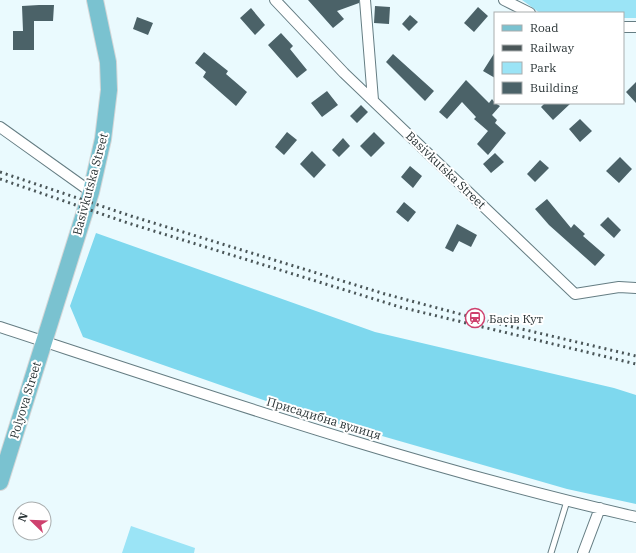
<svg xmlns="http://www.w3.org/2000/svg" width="636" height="553" viewBox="0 0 636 553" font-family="'IBM Plex Serif',serif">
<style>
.green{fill:#9be4f6}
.forest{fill:#7ed8ee}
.building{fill:#4b6268}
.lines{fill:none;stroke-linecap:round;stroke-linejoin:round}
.lane-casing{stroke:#657d83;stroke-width:7}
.street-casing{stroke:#657d83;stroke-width:12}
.primary-casing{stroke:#d4d6d7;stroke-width:18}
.lane{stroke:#fff;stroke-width:5}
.street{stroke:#fff;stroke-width:10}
.primary{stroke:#7ac2d0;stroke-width:16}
.rail{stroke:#4a5658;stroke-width:3;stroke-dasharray:2 4;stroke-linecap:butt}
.labels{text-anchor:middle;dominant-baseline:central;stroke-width:4;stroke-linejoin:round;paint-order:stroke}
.street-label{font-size:12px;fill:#293335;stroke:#fff}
.poi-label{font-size:12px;fill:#293335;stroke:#fff;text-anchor:start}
</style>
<rect width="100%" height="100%" fill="#eafafe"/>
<path class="green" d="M 522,0 L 636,0 L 636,18 L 623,18 L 623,13 L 540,13 Z
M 131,526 L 195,548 L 194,553 L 122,553 Z"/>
<path class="forest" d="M 96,233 L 375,332 L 614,388 L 636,395 L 636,504 L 567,489 L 295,411 L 83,337 L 70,306 Z"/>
<path class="building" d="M 308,0 L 359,0 L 359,3 L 337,11 L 344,19 L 333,28 Z
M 39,5 L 54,5 L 53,21 L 34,21 L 34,50 L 13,50 L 13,31 L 23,31 L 22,6 Z
M 375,6 L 390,7 L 389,24 L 374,23 Z
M 478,7 L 488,16 L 474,32 L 464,23 Z
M 251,8 L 265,25 L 255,35 L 240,18 Z
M 410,15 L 418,22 L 409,31 L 402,24 Z
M 137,17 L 153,23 L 148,35 L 133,29 Z
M 281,33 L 293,46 L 290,49 L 307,70 L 297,78 L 268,45 Z
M 204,52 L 228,71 L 226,74 L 247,92 L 236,106 L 203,77 L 206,72 L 195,63 Z
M 495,52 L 495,78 L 483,71 Z
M 393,54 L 434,91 L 425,101 L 386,62 Z
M 466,80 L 489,103 L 492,99 L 495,103 L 500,106 L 492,115 L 497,120 L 495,123 L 506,133 L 488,155 L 477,144 L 488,131 L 474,119 L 476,117 L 462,102 L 447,119 L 439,112 Z
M 636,82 L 636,103 L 626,92 Z
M 327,91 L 338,105 L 322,117 L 311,103 Z
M 545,103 L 571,103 L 553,120 L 541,107 Z
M 361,105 L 368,112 L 357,123 L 350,116 Z
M 580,119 L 592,131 L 580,142 L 569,129 Z
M 287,132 L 297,140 L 284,155 L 275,147 Z
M 374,132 L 385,143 L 371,157 L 360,146 Z
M 343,138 L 350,146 L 339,157 L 332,150 Z
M 312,151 L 326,165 L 314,178 L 300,164 Z
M 495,153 L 504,162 L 491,173 L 483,164 Z
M 620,157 L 632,169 L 619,183 L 606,171 Z
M 540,160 L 549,168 L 535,182 L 527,174 Z
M 410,166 L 422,176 L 413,188 L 401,177 Z
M 547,199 L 571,228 L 574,224 L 585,234 L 583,236 L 605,255 L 595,266 L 549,225 L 535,209 Z
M 404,202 L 416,212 L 408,222 L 396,212 Z
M 608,217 L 621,230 L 614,238 L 600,225 Z
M 457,224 L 477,235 L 471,247 L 459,241 L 453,252 L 445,248 Z"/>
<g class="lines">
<defs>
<path id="lane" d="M 551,553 L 567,501"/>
<path id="street" d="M 275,0 L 344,73 L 575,294 L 619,287 L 636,288
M 365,0 L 373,100
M 504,0 L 530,13
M 623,27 L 636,27
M 0,127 L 91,192
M 0,327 C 210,396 420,468 636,517
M 583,553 L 600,508"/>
<path id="primary" d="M 0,482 L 91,192 L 103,139 L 109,90 L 108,62 L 95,0"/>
</defs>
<use href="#lane" class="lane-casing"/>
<use href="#street" class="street-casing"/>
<use href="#primary" class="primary-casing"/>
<use href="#lane" class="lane"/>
<use href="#street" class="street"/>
<use href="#primary" class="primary"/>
<path class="rail" d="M 0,172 L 131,216 L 385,294 L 475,318 L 636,356
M 0,179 L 128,223 L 400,307 L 636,364"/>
</g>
<defs>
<symbol id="station-ring" viewBox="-11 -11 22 22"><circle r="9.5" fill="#fff" stroke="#ce416e" stroke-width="1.5"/><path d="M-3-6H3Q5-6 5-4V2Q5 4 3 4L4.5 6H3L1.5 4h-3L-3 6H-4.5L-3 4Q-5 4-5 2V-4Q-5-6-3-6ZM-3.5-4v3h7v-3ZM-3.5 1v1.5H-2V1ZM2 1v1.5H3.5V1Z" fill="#ce416e"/></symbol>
</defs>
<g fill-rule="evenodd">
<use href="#station-ring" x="464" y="307" width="22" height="22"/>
</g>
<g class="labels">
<g class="street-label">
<text transform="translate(446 170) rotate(44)">Basivkutska Street</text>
<text transform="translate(90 184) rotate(-75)">Basivkutska Street</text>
<text transform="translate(25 400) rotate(-73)">Polyova Street</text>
<text transform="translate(324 418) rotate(17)">Присадибна вулиця</text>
</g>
<g class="poi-label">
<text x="489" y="318">Басів Кут</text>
</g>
</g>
<rect x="494" y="12" width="130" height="92" fill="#ffffff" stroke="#a9adae"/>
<rect x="502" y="25" width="20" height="6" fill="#7ac2d0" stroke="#a9adae"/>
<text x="530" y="32" font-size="12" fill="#293335">Road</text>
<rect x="502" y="45" width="20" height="6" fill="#4a5658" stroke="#a9adae"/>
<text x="530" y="52" font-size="12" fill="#293335">Railway</text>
<rect x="502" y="62" width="20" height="12" fill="#9be4f6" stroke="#a9adae"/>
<text x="530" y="72" font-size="12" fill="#293335">Park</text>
<rect x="502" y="82" width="20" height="12" fill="#4b6268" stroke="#a9adae"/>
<text x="530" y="92" font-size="12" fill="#293335">Building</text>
<g transform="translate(32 521) rotate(293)"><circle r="19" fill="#ffffff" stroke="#a9adae"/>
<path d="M0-3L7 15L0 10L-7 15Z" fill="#ce416e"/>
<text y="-6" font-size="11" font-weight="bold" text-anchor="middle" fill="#293335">N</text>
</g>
</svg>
